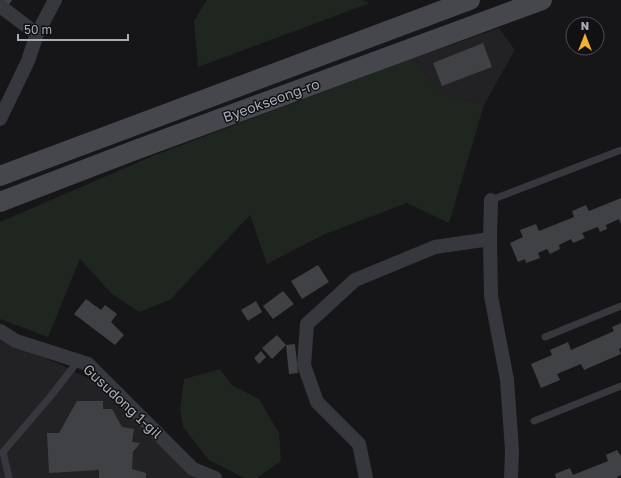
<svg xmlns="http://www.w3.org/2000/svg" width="621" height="478" viewBox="0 0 621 478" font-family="'Golos Text',sans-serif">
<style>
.built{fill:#222225}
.green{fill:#1e261f}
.building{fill:#404145}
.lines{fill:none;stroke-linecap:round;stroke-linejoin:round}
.service{stroke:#37383d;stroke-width:7}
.minor{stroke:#37383d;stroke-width:14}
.secondary{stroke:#45474d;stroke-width:20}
.labels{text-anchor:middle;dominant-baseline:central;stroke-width:3;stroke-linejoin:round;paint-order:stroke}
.street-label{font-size:14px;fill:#a8adb8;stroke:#111113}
</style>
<rect width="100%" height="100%" fill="#161618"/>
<path class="built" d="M 499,28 L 515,50 L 484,105 L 442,94 L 413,58 Z
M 0,340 L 57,363 L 104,386 L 199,478 L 0,478 Z"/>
<path class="green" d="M 207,0 L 362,0 L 370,3 L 198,67 L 194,21 Z
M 413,58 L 442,94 L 484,105 L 449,223 L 407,203 L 323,235 L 267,264 L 250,215 L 170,300 L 139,312 L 112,294 L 80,259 L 48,337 L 0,319 L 0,222 L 155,155 Z
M 220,369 L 232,385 L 259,399 L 279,433 L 281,461 L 257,478 L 244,478 L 209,460 L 183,427 L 180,409 L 184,379 Z"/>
<path class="building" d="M 0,0 L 12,0 L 8,6 Z
M 483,43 L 492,67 L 442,86 L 433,63 Z
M 621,198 L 621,224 L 619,219 L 606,225 L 607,229 L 600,232 L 598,227 L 582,233 L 585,238 L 573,243 L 571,239 L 559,245 L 560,249 L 550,254 L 547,249 L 538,253 L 540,258 L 526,263 L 525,259 L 518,262 L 510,243 L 523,237 L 520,230 L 536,224 L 539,231 L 574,217 L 572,211 L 586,205 L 589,211 Z
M 318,265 L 329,282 L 302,299 L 291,281 Z
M 283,291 L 294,304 L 273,319 L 263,306 Z
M 86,299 L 101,310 L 105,305 L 117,314 L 111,322 L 124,335 L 115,345 L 74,314 Z
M 256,301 L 262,312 L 248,321 L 241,310 Z
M 621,323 L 621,348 L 619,349 L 621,354 L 584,370 L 581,364 L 557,374 L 560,380 L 541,388 L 531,364 L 552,355 L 550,350 L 568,342 L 571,350 L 614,331 L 612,327 Z
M 277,335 L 286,345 L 272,359 L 262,348 Z
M 295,344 L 298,373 L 289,374 L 286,345 Z
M 261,351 L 266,357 L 259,364 L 254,358 Z
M 77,401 L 103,401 L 103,409 L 112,409 L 122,427 L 134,429 L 132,442 L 140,443 L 133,452 L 132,469 L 146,473 L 146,478 L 99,478 L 99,470 L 49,473 L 47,433 L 59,433 Z
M 617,450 L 621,456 L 621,475 L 617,477 L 618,478 L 556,478 L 555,474 L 570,468 L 573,475 L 608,461 L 606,455 Z"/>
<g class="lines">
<path class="service" d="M 491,200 L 621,150
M 545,337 L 621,306
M 534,421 L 621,386
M 9,478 L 3,452 L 50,397 L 78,361"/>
<path class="minor" d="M 0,6 L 37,34
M 0,119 L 28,61 L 37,34 L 55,0
M 491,200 L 490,239 L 491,296 L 507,380 L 512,450 L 511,478
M 0,331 L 16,341 L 88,364 L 193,469 L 215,478
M 366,478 L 359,444 L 317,402 L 304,365 L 307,324 L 355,280 L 435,247 L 490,239"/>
<path class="secondary" d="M 0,176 L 470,0
M 0,202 L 138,149 L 542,0"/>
</g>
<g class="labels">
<g class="street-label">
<text transform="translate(271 100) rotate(-20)">Byeokseong-ro</text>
<text transform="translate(123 401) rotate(43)">Gusudong 1-gil</text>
</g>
</g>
<g transform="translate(585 36)"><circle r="19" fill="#111113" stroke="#4d4f55"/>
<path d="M0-3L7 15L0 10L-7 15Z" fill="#f2b134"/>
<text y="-6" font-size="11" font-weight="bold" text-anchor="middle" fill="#a8adb8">N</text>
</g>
<path d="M18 34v6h110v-6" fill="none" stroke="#a8adb8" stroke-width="2"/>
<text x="24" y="34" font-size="12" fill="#a8adb8" stroke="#111113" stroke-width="3" paint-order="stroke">50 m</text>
</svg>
